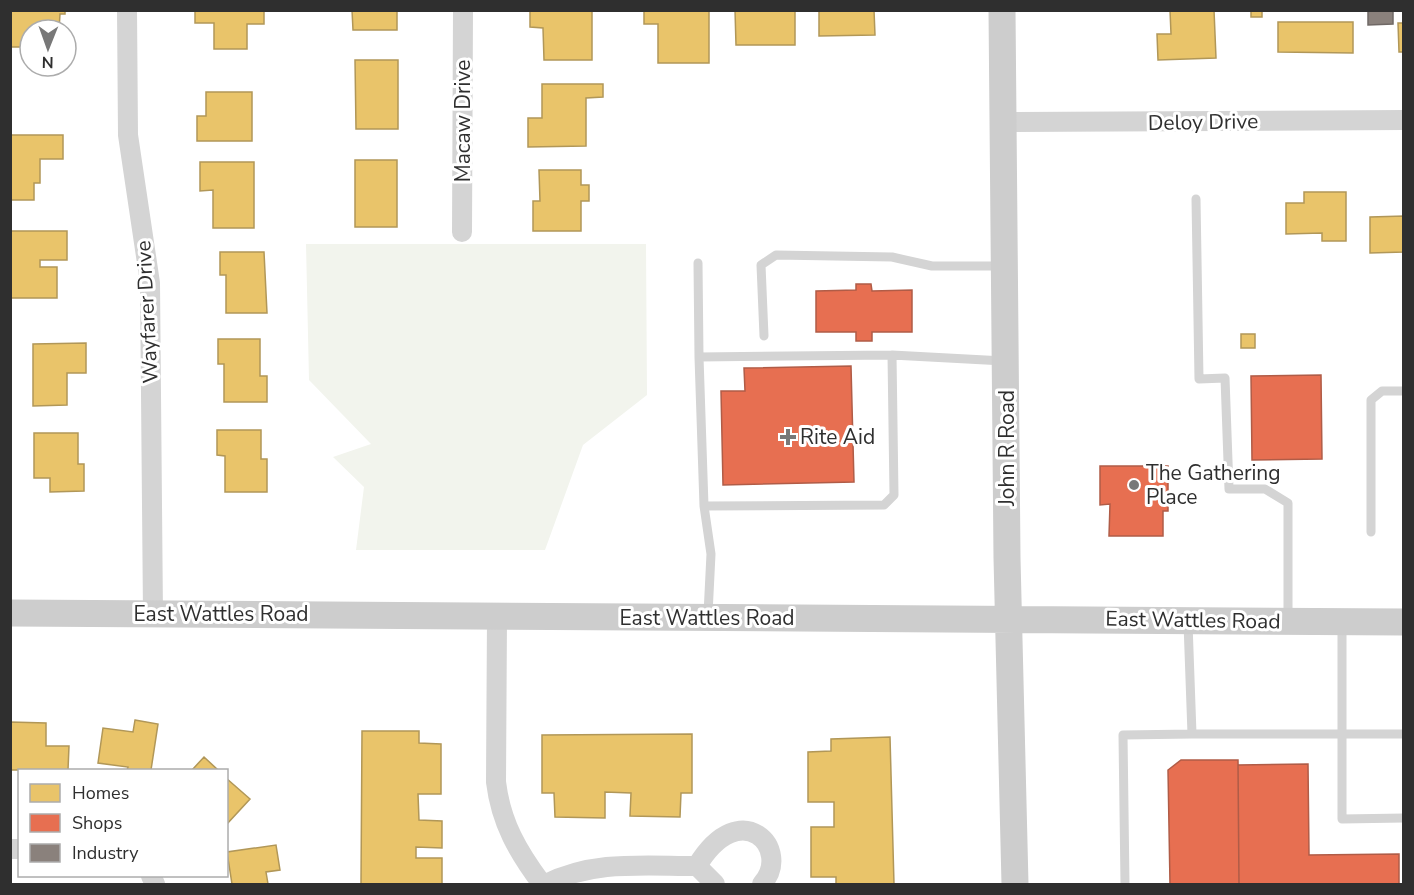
<svg xmlns="http://www.w3.org/2000/svg" width="1414" height="895" viewBox="0 0 1414 895" font-family="'Nunito Sans',sans-serif">
<style>
.green{fill:#f2f4ed}
.homes{fill:#e9c46a;stroke:#b19758;stroke-width:1.5}
.shops{fill:#e76f51;stroke:#b05c47;stroke-width:1.5}
.industry{fill:#8a817c;stroke:#6f6865;stroke-width:1.5}
.lines{fill:none;stroke-linecap:round;stroke-linejoin:round}
.service{stroke:#d4d4d4;stroke-width:9}
.minor{stroke:#d4d4d4;stroke-width:20}
.secondary{stroke:#cdcdcd;stroke-width:27}
.poi-dot{fill:#787878;stroke:#fff;stroke-width:2}
.labels{text-anchor:middle;dominant-baseline:central;stroke-width:6;stroke-linejoin:round;paint-order:stroke}
.street-label{font-size:21px;fill:#2f2f2f;stroke:#fff}
.poi-label{font-size:21px;fill:#2f2f2f;stroke:#fff;text-anchor:start}
</style>
<rect width="100%" height="100%" fill="#fff"/>
<path class="green" d="M 306,244 L 646,244 L 647,395 L 583,445 L 545,550 L 356,550 L 364,487 L 333,457 L 371,444 L 309,380 Z"/>
<path class="homes" d="M 10,10 L 65,10 L 65,14 L 60,14 L 59,30 L 30,30 L 30,47 L 10,47 Z
M 195,10 L 264,10 L 264,24 L 247,24 L 247,49 L 214,49 L 214,23 L 195,23 Z
M 352,10 L 397,10 L 397,30 L 353,30 Z
M 530,10 L 592,10 L 592,60 L 544,60 L 543,28 L 530,27 Z
M 644,10 L 709,10 L 709,63 L 658,63 L 658,24 L 644,24 Z
M 735,10 L 795,10 L 795,45 L 736,45 Z
M 819,10 L 874,10 L 875,35 L 819,36 Z
M 1170,10 L 1214,10 L 1216,58 L 1158,60 L 1157,34 L 1171,34 Z
M 1251,10 L 1262,10 L 1262,17 L 1251,17 Z
M 1278,22 L 1353,22 L 1353,53 L 1278,52 Z
M 1398,23 L 1404,23 L 1404,52 L 1399,52 Z
M 355,60 L 398,60 L 398,129 L 356,129 Z
M 542,84 L 603,84 L 603,97 L 586,98 L 586,146 L 528,147 L 528,118 L 542,118 Z
M 206,92 L 252,92 L 252,141 L 197,141 L 197,116 L 206,116 Z
M 10,135 L 63,135 L 63,159 L 40,159 L 40,183 L 34,183 L 34,200 L 10,200 Z
M 355,160 L 397,160 L 397,227 L 355,227 Z
M 200,162 L 254,162 L 254,228 L 213,228 L 213,190 L 200,191 Z
M 539,170 L 581,170 L 581,185 L 589,185 L 589,201 L 581,201 L 581,231 L 533,231 L 533,201 L 540,201 Z
M 1304,192 L 1346,192 L 1346,241 L 1322,241 L 1322,233 L 1286,234 L 1286,203 L 1304,203 Z
M 1404,216 L 1404,252 L 1370,253 L 1370,217 Z
M 10,231 L 67,231 L 67,260 L 40,260 L 40,267 L 57,267 L 57,298 L 10,298 Z
M 220,252 L 264,252 L 267,313 L 226,313 L 226,275 L 220,275 Z
M 1241,334 L 1255,334 L 1255,348 L 1241,348 Z
M 218,339 L 260,339 L 260,376 L 267,376 L 267,402 L 224,402 L 224,364 L 218,364 Z
M 86,343 L 86,373 L 67,373 L 67,405 L 33,406 L 33,344 Z
M 217,430 L 261,430 L 261,459 L 267,459 L 267,492 L 225,492 L 225,456 L 217,455 Z
M 34,433 L 78,433 L 78,464 L 84,464 L 84,491 L 50,492 L 50,478 L 34,478 Z
M 135,720 L 158,724 L 151,770 L 127,770 L 128,767 L 98,763 L 103,728 L 133,732 Z
M 10,722 L 46,723 L 46,746 L 69,746 L 68,770 L 10,770 Z
M 362,731 L 419,731 L 419,743 L 441,744 L 441,794 L 418,794 L 419,820 L 442,821 L 442,848 L 416,847 L 416,858 L 442,858 L 442,884 L 361,884 Z
M 692,734 L 692,793 L 681,793 L 680,817 L 630,816 L 631,793 L 605,792 L 605,818 L 555,817 L 554,793 L 542,793 L 542,735 Z
M 890,737 L 894,884 L 836,884 L 836,877 L 811,877 L 811,827 L 834,827 L 834,802 L 808,802 L 808,752 L 831,751 L 831,739 Z
M 204,757 L 218,770 L 192,770 Z
M 226,778 L 250,799 L 226,825 Z
M 276,845 L 280,870 L 266,872 L 268,884 L 232,884 L 227,852 Z"/>
<path class="shops" d="M 856,284 L 871,284 L 872,291 L 912,290 L 912,332 L 872,332 L 872,341 L 856,341 L 856,332 L 816,332 L 816,291 L 856,290 Z
M 851,366 L 854,482 L 723,485 L 721,391 L 745,391 L 744,368 Z
M 1321,375 L 1322,459 L 1252,460 L 1251,376 Z
M 1100,466 L 1168,466 L 1168,511 L 1163,511 L 1163,536 L 1109,536 L 1110,504 L 1100,505 Z
M 1181,760 L 1238,760 L 1239,884 L 1170,884 L 1168,770 Z
M 1308,764 L 1309,855 L 1399,854 L 1399,884 L 1239,884 L 1238,765 Z"/>
<path class="industry" d="M 1368,10 L 1393,10 L 1393,24 L 1368,25 Z"/>
<g class="lines">
<path class="service" d="M 1196,199 L 1199,379 L 1225,378 L 1229,489 L 1265,489 L 1288,503 L 1288,619
M 698,263 L 699,357
M 764,336 L 761,265 L 776,255 L 892,257 L 932,266 L 1001,266
M 704,506 L 884,505 L 894,495 L 892,355
M 1371,532 L 1371,400 L 1382,391 L 1404,391
M 708,614 L 711,554 L 704,506 L 699,357 L 892,355 L 1004,361
M 1188,623 L 1192,734 L 1404,734
M 1342,624 L 1342,819 L 1404,818
M 1125,884 L 1123,735 L 1192,734"/>
<path class="minor" d="M 127,10 L 128,135 L 150,283 L 153,615
M 1003,122 L 1404,120
M 462,232 L 463,10
M 497,617 L 496,782 C 501,823 518,852 542,884
M 10,849 L 20,849
M 697,866 C 741,793 793,850 762,884
M 151,876 L 155,884
M 546,884 C 594,860 643,866 697,866 L 715,884"/>
<path class="secondary" d="M 1002,10 L 1007,558 L 1015,884
M 10,613 L 1404,622"/>
</g>
<g class="poi-dot">
<path d="M785 428h6v6h6v6h-6v6h-6v-6h-6v-6h6z"/>
<circle cx="1134" cy="485" r="6"/>
</g>
<g class="labels">
<g class="street-label">
<text transform="translate(463 121) rotate(-90)">Macaw Drive</text>
<text transform="translate(1203 122) rotate(-1)">Deloy Drive</text>
<text transform="translate(147 312) rotate(-93)">Wayfarer Drive</text>
<text transform="translate(1007 448) rotate(-90)">John R Road</text>
<text x="221" y="614">East Wattles Road</text>
<text x="707" y="618">East Wattles Road</text>
<text transform="translate(1193 620) rotate(1)">East Wattles Road</text>
</g>
<g class="poi-label">
<text x="800" y="437">Rite Aid</text>
<text x="1146" y="473">The Gathering<tspan x="1146" dy="24">Place</tspan></text>
</g>
</g>
<rect width="1414" height="895" fill="none" stroke="#2f2f2f" stroke-width="24"/>
<rect x="18" y="769" width="210" height="108" fill="#ffffff" stroke="#acacac" stroke-width="1.5"/>
<rect x="30" y="784" width="30" height="18" fill="#e9c46a" stroke="#acacac" stroke-width="1.5"/>
<text x="72" y="799" font-size="18" fill="#2f2f2f">Homes</text>
<rect x="30" y="814" width="30" height="18" fill="#e76f51" stroke="#acacac" stroke-width="1.5"/>
<text x="72" y="829" font-size="18" fill="#2f2f2f">Shops</text>
<rect x="30" y="844" width="30" height="18" fill="#8a817c" stroke="#acacac" stroke-width="1.5"/>
<text x="72" y="859" font-size="18" fill="#2f2f2f">Industry</text>
<g transform="translate(48 48) rotate(181)"><circle r="28" fill="#ffffff" stroke="#acacac" stroke-width="1.5"/>
<path d="M0-4.5L10 22L0 15L-10 22Z" fill="#787878"/>
<text y="-9" font-size="16" font-weight="bold" text-anchor="middle" fill="#2f2f2f">N</text>
</g>
</svg>
